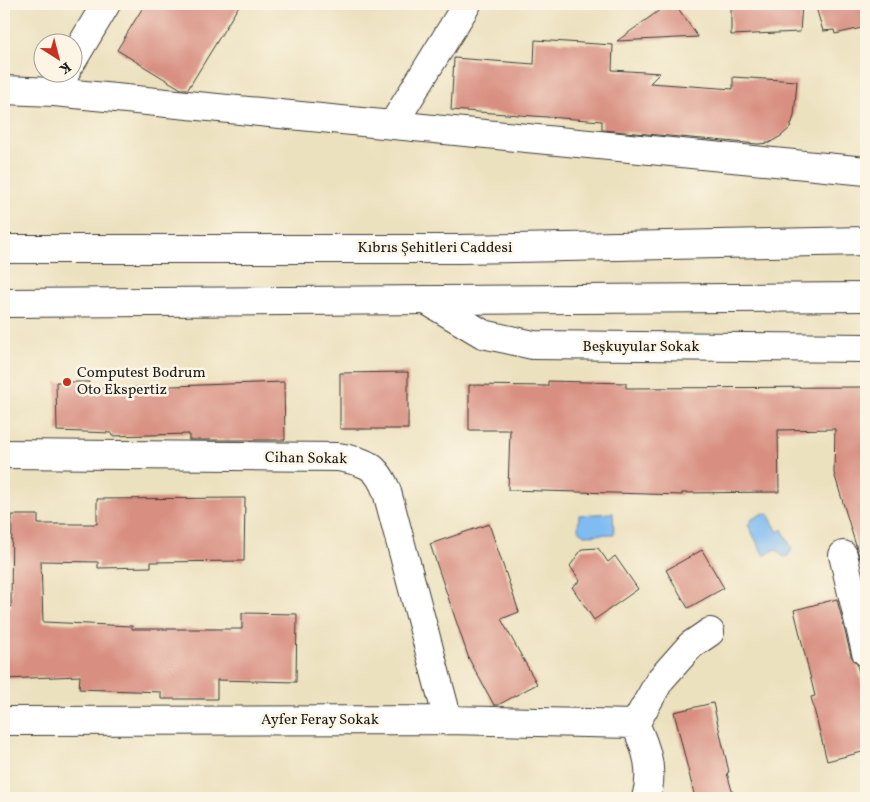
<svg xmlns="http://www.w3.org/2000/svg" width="870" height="802" viewBox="0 0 870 802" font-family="Vollkorn,serif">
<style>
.water{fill:#80bcf2;stroke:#4e6c87}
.building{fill:#d88f81}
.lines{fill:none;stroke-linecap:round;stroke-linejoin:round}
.minor-casing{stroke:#3b3a34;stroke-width:30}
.highway-casing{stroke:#3b3a34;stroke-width:30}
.minor{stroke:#fff;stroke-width:28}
.highway{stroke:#fff;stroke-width:28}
.poi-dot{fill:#c8321e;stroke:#fcf5e5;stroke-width:2}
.labels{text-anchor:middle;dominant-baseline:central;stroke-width:5;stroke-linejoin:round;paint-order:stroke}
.street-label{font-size:15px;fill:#1c1c1c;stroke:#fcf5e5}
.poi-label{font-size:15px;fill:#1c1c1c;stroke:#fcf5e5;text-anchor:start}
</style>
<rect width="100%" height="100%" fill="#fcf5e5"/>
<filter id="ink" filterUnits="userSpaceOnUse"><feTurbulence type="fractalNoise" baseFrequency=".02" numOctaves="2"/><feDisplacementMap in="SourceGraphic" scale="10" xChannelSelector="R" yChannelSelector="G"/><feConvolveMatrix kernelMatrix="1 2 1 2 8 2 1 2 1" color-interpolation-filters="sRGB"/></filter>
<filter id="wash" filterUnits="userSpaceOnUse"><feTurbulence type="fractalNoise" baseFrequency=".0096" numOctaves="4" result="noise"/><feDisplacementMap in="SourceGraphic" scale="20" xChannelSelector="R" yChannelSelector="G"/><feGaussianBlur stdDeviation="1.12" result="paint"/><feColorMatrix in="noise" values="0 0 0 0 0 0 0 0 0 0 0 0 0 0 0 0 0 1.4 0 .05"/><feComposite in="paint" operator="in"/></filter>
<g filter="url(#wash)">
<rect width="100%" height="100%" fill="#ece1bf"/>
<path class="water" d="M 613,513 L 614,534 L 584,535 L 578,530 L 579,515 Z
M 764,513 L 768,514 L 778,532 L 782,529 L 792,549 L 788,556 L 783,557 L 776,549 L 764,556 L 748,525 L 752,519 Z"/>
<g id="blocks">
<path class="building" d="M 145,4 L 240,4 L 188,89 L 181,89 L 117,50 Z
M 668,4 L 675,4 L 698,37 L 617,41 Z
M 731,4 L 802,4 L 800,32 L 731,35 Z
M 815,4 L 866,4 L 866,27 L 835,34 L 834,30 L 823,31 Z
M 535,40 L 613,45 L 612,70 L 660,73 L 650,83 L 733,89 L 733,77 L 797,81 L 794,116 L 790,128 L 781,136 L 769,143 L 758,144 L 602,130 L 602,121 L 451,110 L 454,58 L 534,64 Z
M 408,372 L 408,429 L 340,429 L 340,373 Z
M 548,381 L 626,383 L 626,388 L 866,387 L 866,558 L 860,559 L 834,473 L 835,429 L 778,430 L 779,492 L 682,493 L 682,495 L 508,490 L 510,430 L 469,430 L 469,385 L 548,386 Z
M 56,382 L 89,382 L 89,389 L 284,382 L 285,440 L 189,440 L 189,434 L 112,436 L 111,433 L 57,431 Z
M 245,498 L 244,561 L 151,562 L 151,567 L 98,568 L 98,562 L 41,561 L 43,622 L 132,626 L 132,629 L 242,629 L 242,613 L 297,614 L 296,682 L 217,680 L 217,699 L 161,699 L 161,692 L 79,689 L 80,676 L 4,679 L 4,607 L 11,607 L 12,515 L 38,515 L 38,524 L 97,524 L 97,499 Z
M 489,524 L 519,612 L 501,619 L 537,684 L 498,705 L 494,705 L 469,659 L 430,544 Z
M 598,548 L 608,562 L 615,556 L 638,589 L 594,620 L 572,587 L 580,581 L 570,566 L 582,549 Z
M 702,550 L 724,588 L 688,608 L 666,570 Z
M 837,599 L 851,656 L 857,664 L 866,701 L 866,751 L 827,761 L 811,697 L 815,696 L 794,610 Z
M 713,703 L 729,772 L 727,773 L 734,798 L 695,798 L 674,712 Z"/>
</g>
</g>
<g filter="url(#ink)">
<use href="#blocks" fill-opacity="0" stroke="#3b3a34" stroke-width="1"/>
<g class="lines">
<defs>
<path id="minor" d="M 72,61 L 106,4
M 4,90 L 54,92 L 66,72
M 54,92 L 866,171
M 393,124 L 467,4
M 426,300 L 483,334 L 533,345 L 866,348
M 4,454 L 338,457 C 366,462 377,465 387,492 L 448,720
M 843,555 L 866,652
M 4,721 L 448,720 L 635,724
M 635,724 L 660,680 L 691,645 L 710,632
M 635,724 C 647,749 654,771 646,798"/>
<path id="highway" d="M 4,249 L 459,249 L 866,241
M 4,303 L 866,297"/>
</defs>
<use href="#minor" class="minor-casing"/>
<use href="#highway" class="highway-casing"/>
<use href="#minor" class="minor"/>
<use href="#highway" class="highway"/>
</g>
</g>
<circle class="poi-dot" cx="67" cy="382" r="5"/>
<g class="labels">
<g class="street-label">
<text x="435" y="248">Kıbrıs Şehitleri Caddesi</text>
<text x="641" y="347">Beşkuyular Sokak</text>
<text transform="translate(306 459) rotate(1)">Cihan Sokak</text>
<text x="320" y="720">Ayfer Feray Sokak</text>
</g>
<g class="poi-label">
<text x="77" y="373">Computest Bodrum<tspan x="77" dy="17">Oto Ekspertiz</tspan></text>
</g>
</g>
<rect width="870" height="802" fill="none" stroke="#fcf5e5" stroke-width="20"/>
<g transform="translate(58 58) rotate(144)"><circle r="24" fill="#fcf5e5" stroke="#a29e95"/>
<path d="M0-4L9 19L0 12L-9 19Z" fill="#c8321e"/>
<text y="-8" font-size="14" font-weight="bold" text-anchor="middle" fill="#1c1c1c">K</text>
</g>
</svg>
